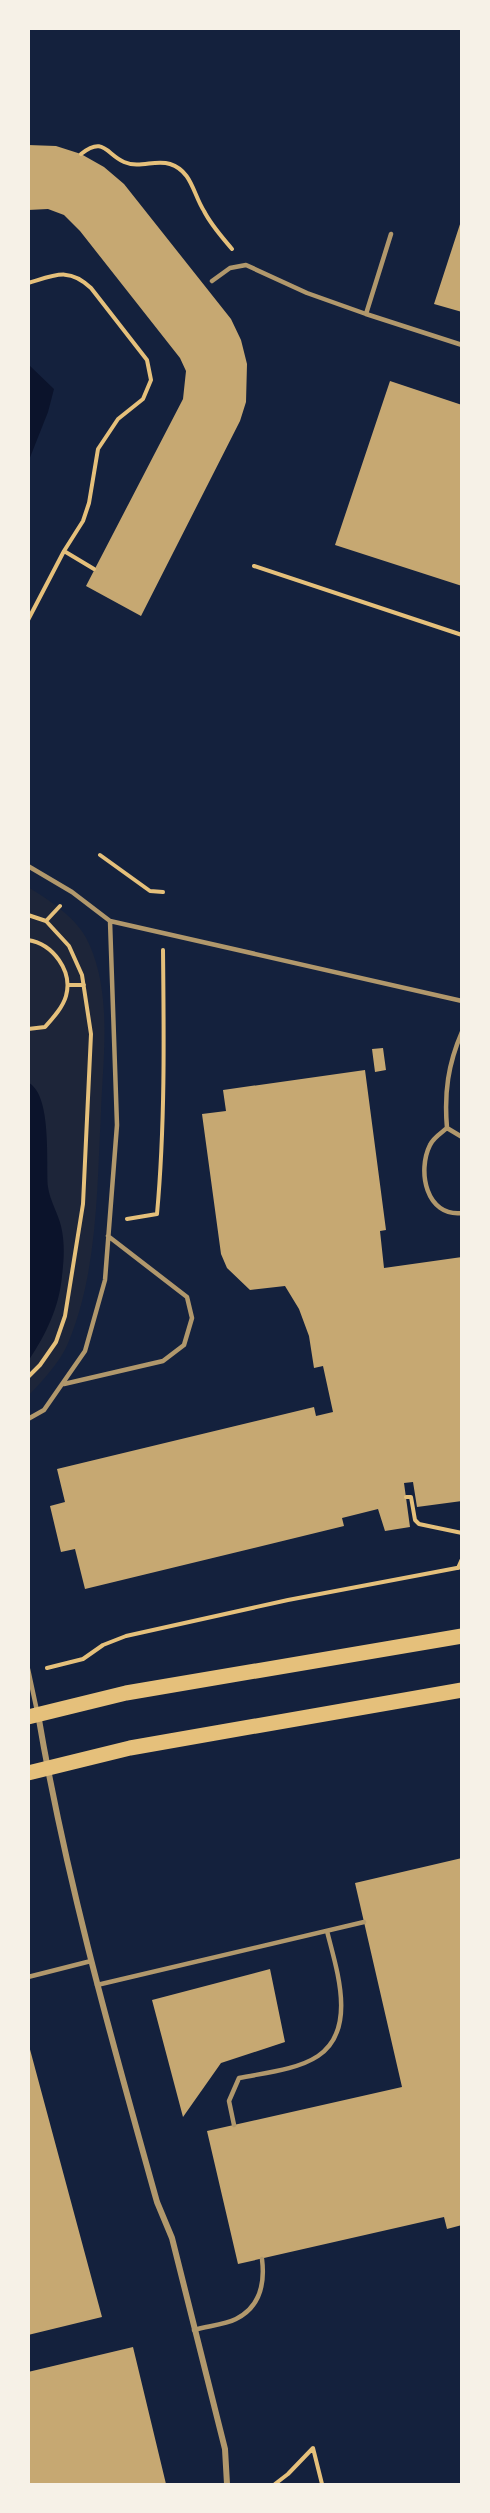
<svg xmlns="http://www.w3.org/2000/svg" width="490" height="2513" viewBox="0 0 490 2513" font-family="'Nunito Sans',sans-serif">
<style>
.green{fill:#1d2539}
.water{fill:#0b132b}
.building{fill:#c6a872}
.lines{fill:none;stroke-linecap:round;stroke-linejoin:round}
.path{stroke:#e5c07b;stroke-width:4}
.service{stroke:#b1986c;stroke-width:4.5}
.minor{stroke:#b1986c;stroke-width:6}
.primary{stroke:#e5c07b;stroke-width:15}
</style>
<rect width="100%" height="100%" fill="#14213d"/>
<path class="green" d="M 28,887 C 51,901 80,920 90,946 C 112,997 103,1058 101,1112 C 97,1187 98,1270 69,1341 C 61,1361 44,1379 29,1395 Z"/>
<path class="water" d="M 29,365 L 54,389 L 48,412 L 29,460 Z
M 29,1083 C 52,1096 46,1162 48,1187 C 50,1201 58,1213 61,1226 C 65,1243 64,1259 62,1276 C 59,1308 46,1334 29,1360 Z"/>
<path class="building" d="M 28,145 L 56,146 L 81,154 L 104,167 L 124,184 L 231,319 L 241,340 L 247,364 L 246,402 L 240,421 L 141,616 L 86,586 L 183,399 L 186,371 L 180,358 L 80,231 L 64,215 L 48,209 L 28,210 Z
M 462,218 L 462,312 L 434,304 Z
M 390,381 L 462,405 L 462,586 L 335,545 Z
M 383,1048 L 386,1070 L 375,1072 L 372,1049 Z
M 365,1070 L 386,1230 L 380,1231 L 384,1268 L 462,1257 L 462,1501 L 417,1507 L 413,1482 L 404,1483 L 410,1527 L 385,1531 L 378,1509 L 342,1518 L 344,1526 L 85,1589 L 75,1549 L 61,1552 L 50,1506 L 65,1502 L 57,1469 L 314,1407 L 316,1416 L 333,1412 L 323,1366 L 314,1368 L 309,1336 L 299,1309 L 285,1286 L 250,1290 L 227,1268 L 221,1254 L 202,1114 L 226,1111 L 223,1090 Z
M 462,1858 L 462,2225 L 447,2229 L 444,2217 L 238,2264 L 207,2131 L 402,2087 L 355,1883 Z
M 270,1969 L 285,2042 L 221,2063 L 183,2117 L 152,2000 Z
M 28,2042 L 102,2317 L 28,2335 Z
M 133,2347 L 166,2484 L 28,2484 L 28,2372 Z"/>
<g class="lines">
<path class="path" d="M 81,154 C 104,136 106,154 124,162 C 140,169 155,159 170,164 C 192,171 193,194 204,211 C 211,225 222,237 232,249
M 28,283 C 55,275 69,267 91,288 L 147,360 L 151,380 L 143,399 L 118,419 L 98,449 L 89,503 L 83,521 L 64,551 L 28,620
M 64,551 L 94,569
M 254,566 L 462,635
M 100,855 L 150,891 L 163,892
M 28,915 L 46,921 L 69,946 L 82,975 L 91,1034 L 83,1204 L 65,1316 L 56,1342 L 40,1365 L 28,1377
M 46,921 L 60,906
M 28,940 C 53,944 73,971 66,996 C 63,1007 53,1018 45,1027 L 28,1029
M 68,985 L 84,985
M 127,1219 L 157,1214 C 165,1126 164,1038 163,950
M 406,1497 L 411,1497 L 415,1520 L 419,1524 L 462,1533
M 458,1568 L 462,1559
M 47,1668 L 83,1659 L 103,1645 L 126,1636 L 288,1600 L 462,1567
M 275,2484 L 288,2474 L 313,2448 L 322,2484"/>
<path class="service" d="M 391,234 L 366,314 L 462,345
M 212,281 L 230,268 L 246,265 L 307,293 L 366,314
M 28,866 L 72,892 L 110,921 L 462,1001
M 462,1032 C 448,1064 444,1093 447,1128 L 462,1137
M 447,1128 C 441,1133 433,1138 430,1145 C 417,1171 426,1217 462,1213
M 64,1384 L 163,1361 L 184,1345 L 192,1318 L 187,1297 L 108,1236
M 28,1419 L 44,1410 L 85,1351 L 105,1280 L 117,1125 L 110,921
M 28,1669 L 37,1711
M 28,1977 L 91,1961
M 97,1985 L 364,1922
M 234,2125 L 229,2101 L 239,2078 C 263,2073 297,2070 318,2056 C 358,2029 336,1968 327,1931
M 194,2330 C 207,2326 224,2325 236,2319 C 260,2307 265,2283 262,2259"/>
<path class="minor" d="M 38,1714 C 66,1880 112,2041 157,2202 L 172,2238 L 225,2449 L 227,2484"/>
<path class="primary" d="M 28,1717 L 126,1693 L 462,1636
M 28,1773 L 130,1748 L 462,1690"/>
</g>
<rect width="490" height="2513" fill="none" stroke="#f6f1e7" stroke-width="60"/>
</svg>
